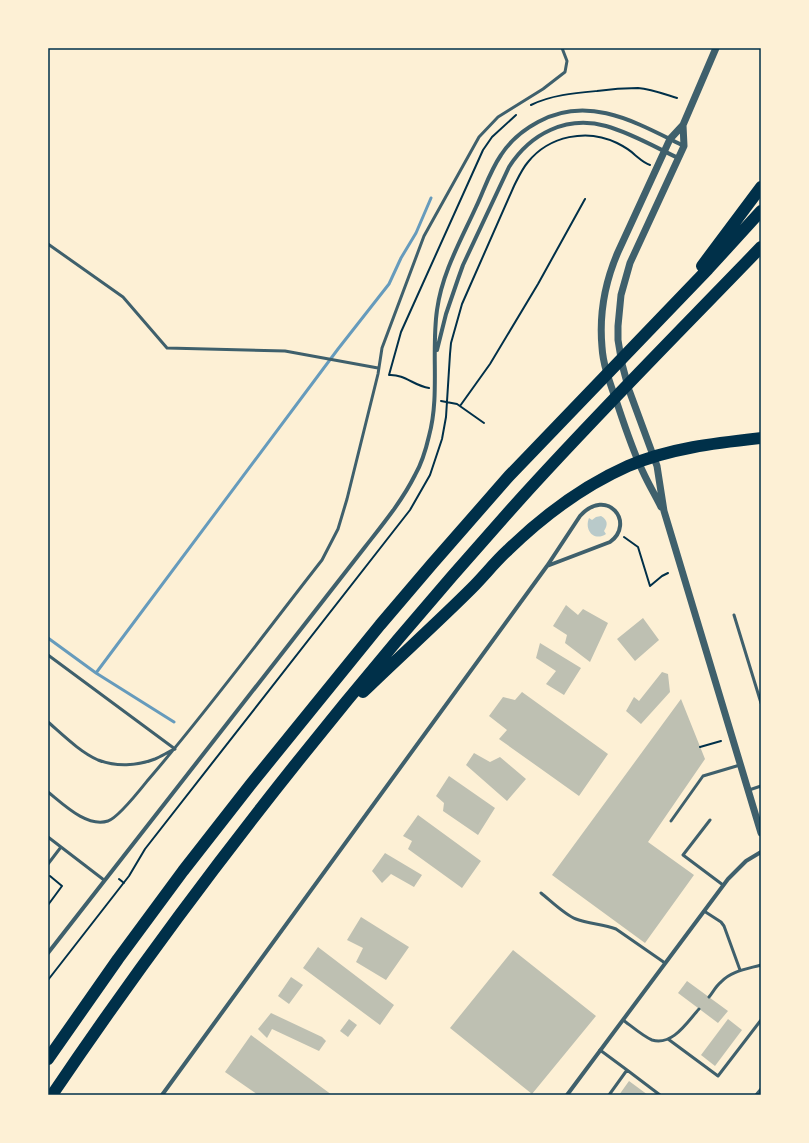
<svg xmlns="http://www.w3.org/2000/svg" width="809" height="1143" viewBox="0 0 809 1143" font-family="'Libre Baskerville',serif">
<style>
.green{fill:#b9caca}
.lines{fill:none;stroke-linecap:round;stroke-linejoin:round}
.stream{stroke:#669bbc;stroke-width:3}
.building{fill:#bec0b2}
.path{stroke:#003049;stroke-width:2}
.service{stroke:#3f606c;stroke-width:3}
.minor{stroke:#3f606c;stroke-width:4}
.tertiary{stroke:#3f606c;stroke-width:7}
.motorway{stroke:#003049;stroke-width:12}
.neatline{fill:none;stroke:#003049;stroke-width:1.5}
</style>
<rect width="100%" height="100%" fill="#fdf0d5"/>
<path class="green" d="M 601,516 C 608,520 608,525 604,531 L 606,534 C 594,542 584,530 589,518 L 592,520 L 596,517 Z"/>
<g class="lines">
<path class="stream" d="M 48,638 L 96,673 L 174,722
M 96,673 L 338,349 L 389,284 L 401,258 L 416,233 L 431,198"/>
</g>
<path class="building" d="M 566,605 L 578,615 L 583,609 L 608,623 L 590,662 L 565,643 L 567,635 L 553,626 Z
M 643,618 L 659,640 L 635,661 L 617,639 Z
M 540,643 L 581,668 L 564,695 L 546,684 L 556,671 L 536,658 Z
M 662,672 L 668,674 L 670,692 L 641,724 L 626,711 L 634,697 L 639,701 Z
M 522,692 L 608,754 L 579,796 L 499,739 L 507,730 L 489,716 L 503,697 L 515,700 Z
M 681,699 L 705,759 L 648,842 L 694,875 L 645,943 L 552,875 Z
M 474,753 L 490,762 L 500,757 L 526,779 L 507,801 L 466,765 Z
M 449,776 L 495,808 L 478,835 L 443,811 L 444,803 L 436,796 Z
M 418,815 L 481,861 L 462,888 L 408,849 L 412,841 L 403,836 Z
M 385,853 L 422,875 L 414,887 L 391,874 L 382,883 L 372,871 Z
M 361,917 L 409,947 L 386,980 L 356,962 L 363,948 L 347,940 Z
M 318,947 L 394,1005 L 380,1025 L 303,968 Z
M 513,950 L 596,1016 L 532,1094 L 450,1028 Z
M 291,977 L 303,985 L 289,1004 L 278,996 Z
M 687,981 L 728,1011 L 718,1023 L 678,993 Z
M 271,1013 L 322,1037 L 326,1041 L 319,1051 L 272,1029 L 267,1038 L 258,1029 Z
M 349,1019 L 357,1025 L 348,1037 L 340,1031 Z
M 728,1019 L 742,1030 L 715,1066 L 701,1055 Z
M 251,1035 L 332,1095 L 258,1095 L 225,1072 Z
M 629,1081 L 648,1095 L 619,1095 Z"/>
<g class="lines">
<path class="path" d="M 531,105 C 551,95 575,93 597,91 C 611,89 624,88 638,88 C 651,89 664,94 677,98
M 389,375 L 401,332 L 483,150 L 492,137 L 516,115
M 389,375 C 405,374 414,386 429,388
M 441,401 L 457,404 L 484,423
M 460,406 L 490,364 L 538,284 L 585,199
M 624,537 L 638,547 L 650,586 L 662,576 L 668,573
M 700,747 L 721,741
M 119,879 L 124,883
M 48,905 L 62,886 L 50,876
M 48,980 L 129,876 L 145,849 L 410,510 L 430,475 L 442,439 L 446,417 L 450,354 L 451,343 L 462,304 L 514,186 C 518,178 522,169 528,162 C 549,136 587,128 617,143 C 623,146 630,150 635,155 C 640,159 644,163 650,165"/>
<path class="service" d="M 48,244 L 123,297 L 167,348 L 285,351 L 378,368
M 734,615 L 761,703
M 48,655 L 175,749 C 168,752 162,756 155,759 C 137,766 116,767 98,760 C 80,752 63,735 48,722
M 749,790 L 761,786
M 48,792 C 63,804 87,828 108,821 C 118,818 140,790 148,780 C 209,709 264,634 322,560 L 338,529 L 347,499 L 378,374 L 382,348 L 424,236 L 479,137 L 498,117 L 543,89 L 565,72 L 567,61 L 562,48
M 710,820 L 683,855 L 723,885
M 671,821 L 703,776 L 740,765
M 48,837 L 104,880
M 48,864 L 61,847
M 541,893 C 550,900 565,915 576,919 C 589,924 603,924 616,929 L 665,963
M 704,911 L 721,922 L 724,926 L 740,970
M 709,997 C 713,992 716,986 721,982 C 731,971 747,969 761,965
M 623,1020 C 630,1025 644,1037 652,1040 C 673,1046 687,1022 699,1009
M 668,1039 L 718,1076 L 761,1020
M 600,1050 L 627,1070 L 609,1095
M 627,1070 L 660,1095
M 756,1095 L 761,1089"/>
<path class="minor" d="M 437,350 L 446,314 L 458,279 L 463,265 L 509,167 C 530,134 566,115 606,126 C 631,133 655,147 678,158
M 48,953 L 365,547 C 383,524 402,501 415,475 C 422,463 426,449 429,436 C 440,396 431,351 437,310 C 442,273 461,240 476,207 C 484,190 490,171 501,155 C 510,141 523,130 538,122 C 589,94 637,123 684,146
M 162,1095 L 547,566 L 580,516 C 607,486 636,523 610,542 L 547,566
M 567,1095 L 728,879 L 746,861 L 761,852"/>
<path class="tertiary" d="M 683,125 L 684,146 L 630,263 L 621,295 L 618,326 L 618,340 L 622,364 L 629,390 L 657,466 L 664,511 L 761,833
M 661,507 C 655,495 648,483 643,472 C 632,449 624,424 616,400 C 610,383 603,365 602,347 C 599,314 605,282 618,252 L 670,139 L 683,125 L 716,48"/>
<path class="motorway" d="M 702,266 L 761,187
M 363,692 C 399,657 437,623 472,588 C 484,576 495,562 508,550 C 543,516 583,486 628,466 C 670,448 716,443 761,438
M 48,1059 L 118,959 L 183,871 L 251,784 L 380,625 L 432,564 L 509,476 L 708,269 L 761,211
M 52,1095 C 194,885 353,685 523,496 C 600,411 681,330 761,247"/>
</g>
<rect width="809" height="1143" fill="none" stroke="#fdf0d5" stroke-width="98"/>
<rect x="49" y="49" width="711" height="1045" class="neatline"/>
</svg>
